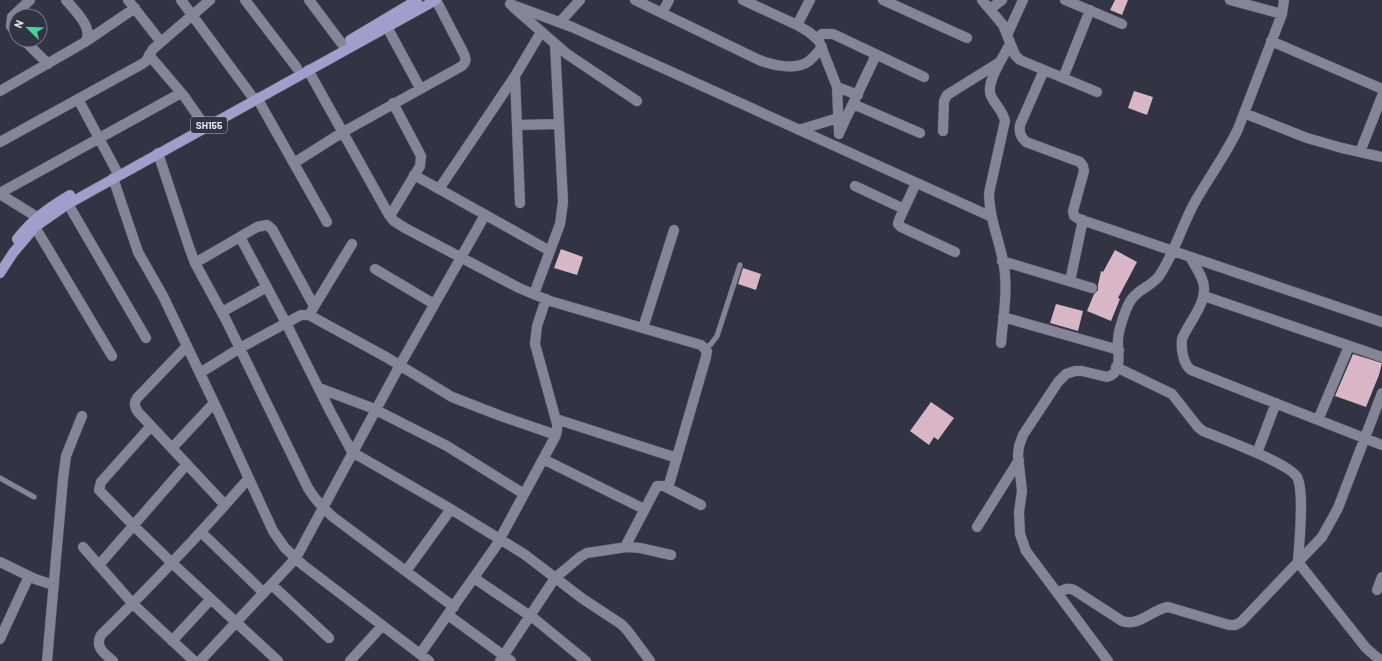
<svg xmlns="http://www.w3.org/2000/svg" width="1382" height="661" viewBox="0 0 1382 661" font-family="Barlow,sans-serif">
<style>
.building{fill:#d8b6c6}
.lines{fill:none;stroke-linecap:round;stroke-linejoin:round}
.lane-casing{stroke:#4f505c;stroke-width:6}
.street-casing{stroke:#4f505c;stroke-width:11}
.primary-casing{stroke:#4f505c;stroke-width:11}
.lane{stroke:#848597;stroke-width:5}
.street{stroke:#848597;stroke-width:10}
.primary{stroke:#a29ecc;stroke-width:10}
.labels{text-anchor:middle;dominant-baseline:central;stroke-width:4;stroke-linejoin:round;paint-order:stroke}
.shield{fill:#333443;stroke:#afb0bb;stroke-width:1}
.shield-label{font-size:10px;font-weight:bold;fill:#e4e5ef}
</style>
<rect width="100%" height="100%" fill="#333443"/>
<path class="building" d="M 1115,0 L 1128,0 L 1122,15 L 1110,10 Z
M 1134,91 L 1153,97 L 1147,115 L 1128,108 Z
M 561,249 L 583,257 L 577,275 L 554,268 Z
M 1115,250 L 1137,262 L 1118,298 L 1120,299 L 1111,321 L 1087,311 L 1094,294 L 1098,290 L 1098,285 L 1101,271 L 1103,272 Z
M 743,268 L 761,274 L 756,290 L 738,284 Z
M 1056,304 L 1083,311 L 1078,331 L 1050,323 Z
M 1353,354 L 1382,363 L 1379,375 L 1366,407 L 1335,396 Z
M 931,402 L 954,418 L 938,440 L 934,437 L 929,445 L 910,431 Z"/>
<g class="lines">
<defs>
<path id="lane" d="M 705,348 L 711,344 L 717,336 L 740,265
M 0,478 L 34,497"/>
<path id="street" d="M 128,0 L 161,42
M 181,0 L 251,95
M 245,0 L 297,68
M 309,0 L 342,44
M 635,0 L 759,60 C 772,65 796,71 809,61 C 814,57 818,52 822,47
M 743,0 L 797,25 L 809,32 L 819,41 L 837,87 L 839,134
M 883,0 L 967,38
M 982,0 L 1003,25 L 1015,55 L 1020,60 L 1097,92
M 1065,0 L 1122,24
M 1230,0 L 1282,14
M 510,4 L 572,27 L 992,217
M 513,7 L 567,54 L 637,101
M 990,9 L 1002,0
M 662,13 L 669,0
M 560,22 L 580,0
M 797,25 L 810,0
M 387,27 L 420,88
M 16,32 L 11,26 L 12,17 L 30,0
M 1007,35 L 1023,0
M 817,38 L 822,34 L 833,34 L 924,77
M 24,40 L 48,64
M 1271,41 L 1382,89
M 85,42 L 135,8
M 149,55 L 184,96 L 202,122
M 308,70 L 389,215 L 394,221 L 405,228 L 519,288 L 550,301 L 701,345 L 707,351 L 706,357 L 668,488
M 1044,70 L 1020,125 C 1019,132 1020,136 1026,142 L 1080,162 L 1083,166 L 1084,171 L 1073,211 L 1074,216 L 1079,219 L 1382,322
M 515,76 L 520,203
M 1063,78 L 1090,10
M 837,87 L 858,95
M 0,91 L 85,42 C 95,29 75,11 66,0
M 257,98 L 327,222
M 78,99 L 116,170
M 853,104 L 920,133
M 1244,113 L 1307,138 L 1342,148 L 1382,157
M 517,125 L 559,124
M 799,130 L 838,118
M 943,131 L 944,101 L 947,95 L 1000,62
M 839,133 L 876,55
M 0,142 L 142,64 L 146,61 L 153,49 L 210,0
M 1360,152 L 1382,96
M 158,153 L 189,247 L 195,263 L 226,320 L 308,488 C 315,500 323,508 333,517 L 454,607
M 294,163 L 343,132 L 462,66 C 467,61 466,58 463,52 L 436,0
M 414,175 L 550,251
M 113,178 L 138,252 L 163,296 L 217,409 L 273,531 L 285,548 L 303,565 L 429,661
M 916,183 L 899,220 L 898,224 L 901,227 L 955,252
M 855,186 L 904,209
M 439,189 L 515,76 L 541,32
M 0,193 L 181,93
M 0,194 L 37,217
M 68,204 L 146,338
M 390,216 L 420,166 L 421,156 L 393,103
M 35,227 L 112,356
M 240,237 L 286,323 L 330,411 L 352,452 L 444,505 L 524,554 L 583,599 L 621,624 L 627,630 L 650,661
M 1190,257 C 1194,264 1199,271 1202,279 C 1211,300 1189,321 1182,339 C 1181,349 1183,364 1191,370 L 1382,445
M 1002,261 L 1092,288
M 195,263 L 257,227 L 267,225 L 272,229 L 314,306
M 375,269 L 434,304
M 1070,281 L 1083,220
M 534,294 L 560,224 L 563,202 L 555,44
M 1204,296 L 1382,357
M 312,310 L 352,244
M 222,312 L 267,287
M 1003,317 L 1119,350
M 643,328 L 674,230
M 1001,343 C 1003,318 1008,291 1004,266 C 1000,241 989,219 989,193 L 1005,121 C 1003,111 996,106 991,96 C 985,83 1004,56 1010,44
M 187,346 L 137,398 C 134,403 134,406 138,412 L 225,505
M 1116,367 L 1172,394 L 1198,427 L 1203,431 C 1220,438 1289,463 1297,477 C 1305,492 1299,543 1298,562 L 1366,648 L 1381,661
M 200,373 L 240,348 L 301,315 L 309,315 L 386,357 L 452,397 L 501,416 L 556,435
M 319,388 L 372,408 L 447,446 L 524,494
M 556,419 L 677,458
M 1318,420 L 1349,346
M 151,426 L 101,482 L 99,490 L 134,526 L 172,563 L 278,661
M 172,448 L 214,403
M 1257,453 L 1276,403
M 543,459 L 644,509
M 977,527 L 1019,460
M 201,532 L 264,593
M 83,547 L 133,604 L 194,661
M 625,547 L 657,486 L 664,486 L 701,505
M 0,562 L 35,579 L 53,585
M 99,565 L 187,464
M 406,571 L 451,509
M 474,578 L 536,620 L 586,661
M 272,585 L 329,638
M 1377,590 L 1382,577
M 1057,593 C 1063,590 1068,587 1074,590 L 1122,621 C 1139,627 1151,610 1168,607 L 1229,625 L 1235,625 L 1241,622 L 1322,537 L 1338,508 L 1382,393
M 448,615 L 511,661
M 0,639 L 29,576
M 172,641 L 211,599
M 420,654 L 496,546 L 555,437 L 557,431 L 557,424 L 535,344 L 537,326 L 546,299
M 47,661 L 63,479 L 66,456 L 82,416
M 113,661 C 105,654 94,647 101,635 C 152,585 201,533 248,479
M 200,661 L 296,558 L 400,365 L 485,215
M 350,661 L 382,626
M 500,661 L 555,578 L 580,557 L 587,553 L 627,547 L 640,548 L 671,555
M 1108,661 L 1026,551 L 1020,534 L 1019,512 L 1022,491 L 1018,456 L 1019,446 L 1023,435 L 1058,382 L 1066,374 L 1075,371 L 1082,371 L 1107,377 C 1124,373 1117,351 1118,340 C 1118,331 1126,307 1131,300 C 1138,289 1152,286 1159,276 C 1175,253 1182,224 1196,200 C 1210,176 1226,154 1238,129 L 1282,14 L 1284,0"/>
<path id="primary" d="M 350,40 L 417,0
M 17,239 C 33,219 48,208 70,195
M 0,273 L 13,253 L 35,227 L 68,204 L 436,0"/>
</defs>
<use href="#lane" class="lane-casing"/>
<use href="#street" class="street-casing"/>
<use href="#primary" class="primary-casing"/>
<use href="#lane" class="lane"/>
<use href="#street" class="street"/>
<use href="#primary" class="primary"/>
</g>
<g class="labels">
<rect class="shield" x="191" y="117" width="36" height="16" rx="3"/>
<g class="shield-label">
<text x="209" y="125">SH155</text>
</g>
</g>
<g transform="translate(28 28) rotate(293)"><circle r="19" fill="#333443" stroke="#7a7b88"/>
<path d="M0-3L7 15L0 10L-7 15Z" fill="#4cd39b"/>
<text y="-6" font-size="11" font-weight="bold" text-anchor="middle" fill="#e4e5ef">N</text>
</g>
</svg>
